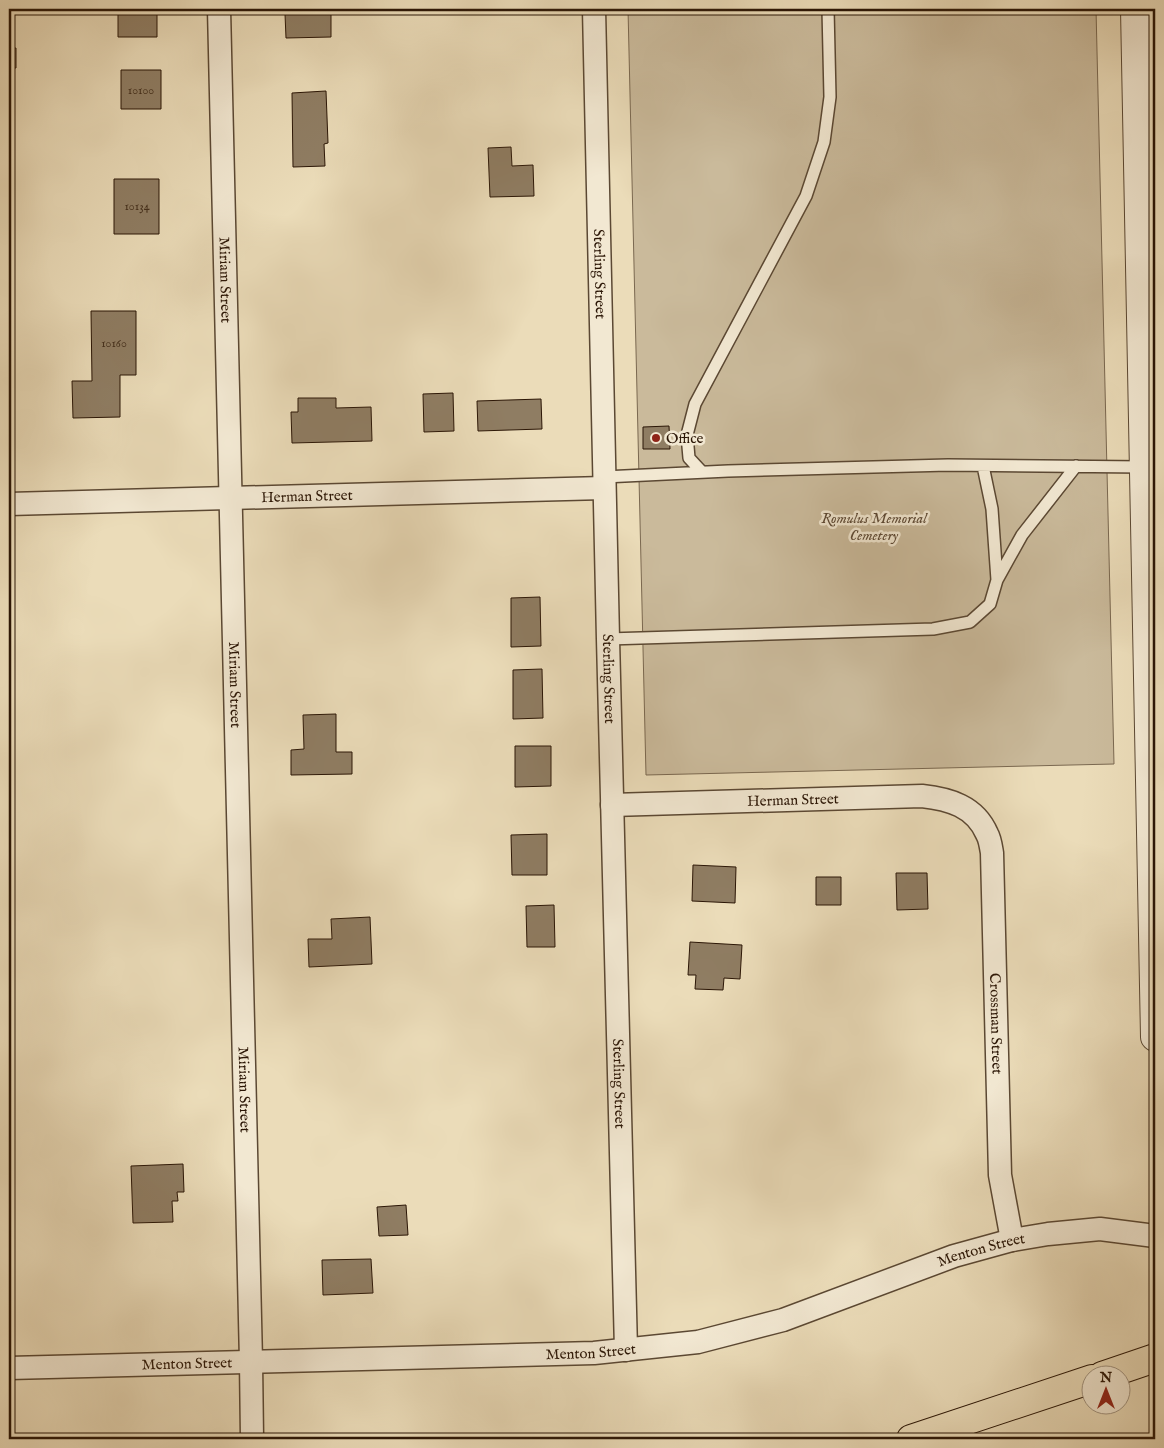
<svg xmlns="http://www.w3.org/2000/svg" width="1164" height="1448" viewBox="0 0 1164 1448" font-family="'IM FELL English',serif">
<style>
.green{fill:#caba9b;stroke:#7a6850}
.building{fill:#8f7d63;stroke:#2b1606}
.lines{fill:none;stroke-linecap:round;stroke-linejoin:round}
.service-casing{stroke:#5b4833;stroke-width:14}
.minor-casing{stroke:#5b4833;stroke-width:25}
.tertiary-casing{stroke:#5b4833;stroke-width:30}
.motorway-casing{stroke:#2b1606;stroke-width:30}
.service{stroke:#f2e8d2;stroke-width:11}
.minor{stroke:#f2e8d2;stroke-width:22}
.tertiary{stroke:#f2e8d2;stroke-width:28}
.motorway{stroke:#ebdcb9;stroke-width:28}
.poi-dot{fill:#8f2418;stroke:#f2e8d2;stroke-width:2}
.labels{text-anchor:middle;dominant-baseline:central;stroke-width:5;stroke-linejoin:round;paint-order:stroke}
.number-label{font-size:12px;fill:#44301d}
.street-label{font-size:15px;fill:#2b1606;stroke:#f2e8d2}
.poi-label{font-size:15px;fill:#2b1606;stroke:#f2e8d2;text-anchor:start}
.park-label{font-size:15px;font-style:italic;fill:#5b4733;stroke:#f2e8d2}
</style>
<rect width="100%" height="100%" fill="#ebdcb9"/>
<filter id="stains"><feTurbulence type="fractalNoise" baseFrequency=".004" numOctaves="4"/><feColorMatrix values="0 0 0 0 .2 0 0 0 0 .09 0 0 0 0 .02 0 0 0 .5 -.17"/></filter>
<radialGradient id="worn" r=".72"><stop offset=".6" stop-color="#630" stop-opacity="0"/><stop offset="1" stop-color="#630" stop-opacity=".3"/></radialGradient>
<path class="green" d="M 628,9 L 1096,9 L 1114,764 L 646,775 Z"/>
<path class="building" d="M 118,9 L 157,9 L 157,37 L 118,37 Z
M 292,9 L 325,9 L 325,13 L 331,13 L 331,37 L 286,38 L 285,14 L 292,14 Z
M 9,48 L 16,48 L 16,68 L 9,68 Z
M 121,70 L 161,70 L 161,109 L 121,109 Z
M 326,91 L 328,143 L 324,144 L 325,166 L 293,167 L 292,93 Z
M 511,147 L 512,166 L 533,165 L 534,196 L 490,197 L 488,148 Z
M 114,179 L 159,179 L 159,234 L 114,234 Z
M 91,311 L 136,311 L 136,375 L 120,375 L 120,417 L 73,418 L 72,381 L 92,381 Z
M 453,393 L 454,431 L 424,432 L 423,394 Z
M 298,398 L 336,398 L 336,408 L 371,407 L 372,441 L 292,443 L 291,412 L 298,412 Z
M 541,399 L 542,429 L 478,431 L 477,401 Z
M 669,426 L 670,449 L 643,449 L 643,427 Z
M 540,597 L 541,646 L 511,647 L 511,598 Z
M 542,669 L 543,718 L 513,719 L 513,670 Z
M 336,714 L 336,752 L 352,752 L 352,774 L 291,775 L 291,750 L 304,749 L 303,715 Z
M 515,746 L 551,746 L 551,786 L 515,787 Z
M 547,834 L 547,875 L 512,875 L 511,835 Z
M 693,865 L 736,867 L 735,903 L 692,901 Z
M 896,873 L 927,873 L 928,909 L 897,910 Z
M 816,877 L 841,877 L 841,905 L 816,905 Z
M 554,905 L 555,947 L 527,947 L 526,906 Z
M 370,917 L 372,964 L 309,967 L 308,939 L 332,939 L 331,919 Z
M 690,942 L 742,945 L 740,979 L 724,978 L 723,990 L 695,989 L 696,975 L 688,975 Z
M 183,1164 L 184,1192 L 177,1192 L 178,1201 L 172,1201 L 173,1222 L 133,1223 L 131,1166 Z
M 406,1205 L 408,1235 L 379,1236 L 377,1207 Z
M 371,1259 L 373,1293 L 323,1295 L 322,1260 Z"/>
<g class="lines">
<defs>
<path id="service" d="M 983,466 L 992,509 L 997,580
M 702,472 L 689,458 L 687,435 L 695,404 L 806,196 L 824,142 L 830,97 L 828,9
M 604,477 L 728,471 L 948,465 L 1144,467
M 608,639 L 933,629 L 970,622 L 990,604 L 997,580 L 1022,535 L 1076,466"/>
<g id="minor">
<path id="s1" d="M 219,9 L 251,1361 L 252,1439"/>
<path id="s2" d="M 594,9 L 608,639 L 626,1350"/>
<path id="s3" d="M 9,504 L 604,488"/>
<path id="s4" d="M 612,805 L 922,796 C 949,799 975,806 987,834 C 990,839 991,847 992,853 L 1000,1175 L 1012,1240"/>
<path id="s5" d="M 9,1368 L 594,1353 L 698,1342 L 783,1320 L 954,1256 L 1012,1240 L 1048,1234 L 1100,1229 L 1155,1236"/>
</g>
<path id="tertiary" d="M 1135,9 L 1155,1037"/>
<path id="motorway" d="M 1102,1376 L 1155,1358
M 911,1439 L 1092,1379"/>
</defs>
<use href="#service" class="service-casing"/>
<use href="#minor" class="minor-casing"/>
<use href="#tertiary" class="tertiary-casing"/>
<use href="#motorway" class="motorway-casing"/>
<use href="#service" class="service"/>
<use href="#minor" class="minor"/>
<use href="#tertiary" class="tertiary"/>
<use href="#motorway" class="motorway"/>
</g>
<circle class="poi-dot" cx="656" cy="438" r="5"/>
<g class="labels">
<g class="number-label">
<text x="141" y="90">10100</text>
<text x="137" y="206">10134</text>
<text x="114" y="343">10160</text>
</g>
<g class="street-label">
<text stroke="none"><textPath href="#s2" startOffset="265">Sterling Street</textPath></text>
<text stroke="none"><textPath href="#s1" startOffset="271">Miriam Street</textPath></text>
<text stroke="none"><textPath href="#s3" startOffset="298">Herman Street</textPath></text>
<text stroke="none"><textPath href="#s2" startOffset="670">Sterling Street</textPath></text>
<text stroke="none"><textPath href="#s1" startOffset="676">Miriam Street</textPath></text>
<text stroke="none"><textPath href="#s4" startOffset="181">Herman Street</textPath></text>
<text stroke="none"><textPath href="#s4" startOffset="580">Crossman Street</textPath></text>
<text stroke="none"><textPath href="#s2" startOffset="1075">Sterling Street</textPath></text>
<text stroke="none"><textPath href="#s1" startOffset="1081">Miriam Street</textPath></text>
<text stroke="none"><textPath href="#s5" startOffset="988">Menton Street</textPath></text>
<text stroke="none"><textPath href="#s5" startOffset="582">Menton Street</textPath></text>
<text stroke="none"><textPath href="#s5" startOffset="178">Menton Street</textPath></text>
</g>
<g class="poi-label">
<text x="666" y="438">Office</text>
</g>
<g class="park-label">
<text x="874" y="518">Romulus Memorial<tspan x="874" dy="17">Cemetery</tspan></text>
</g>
</g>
<rect width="1164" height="1448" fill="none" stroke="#ebdcb9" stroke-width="30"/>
<rect x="10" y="10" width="1144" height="1428" fill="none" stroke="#2b1606" stroke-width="2.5"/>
<rect x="15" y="15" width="1134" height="1418" fill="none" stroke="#2b1606"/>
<g transform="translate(1106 1390)"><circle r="24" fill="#f2e8d2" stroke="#a29480"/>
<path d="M0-4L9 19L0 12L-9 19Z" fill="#8f2418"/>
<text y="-8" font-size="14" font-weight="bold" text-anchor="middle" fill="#2b1606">N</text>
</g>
<rect width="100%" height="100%" filter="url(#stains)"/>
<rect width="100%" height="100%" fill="url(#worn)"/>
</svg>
